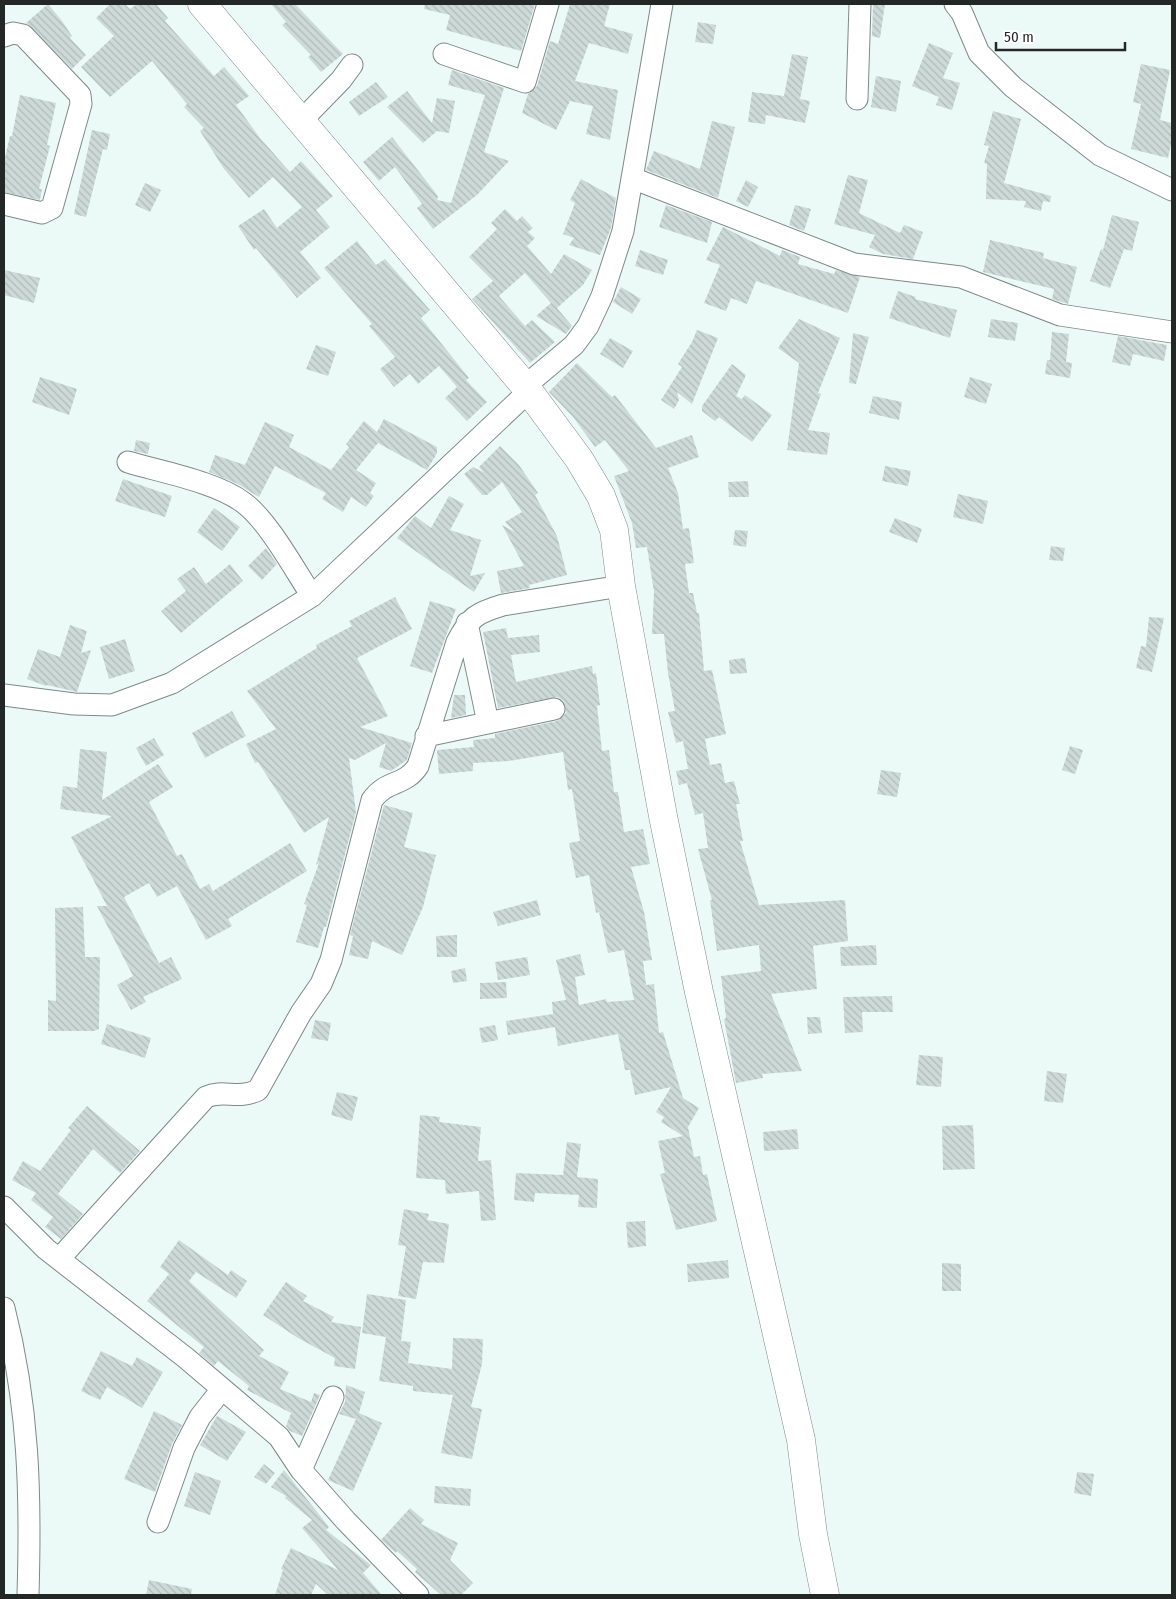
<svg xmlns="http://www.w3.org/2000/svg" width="1176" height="1599" viewBox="0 0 1176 1599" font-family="'Fira Sans Condensed',sans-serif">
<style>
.building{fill:url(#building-back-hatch)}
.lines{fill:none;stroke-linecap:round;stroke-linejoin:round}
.minor-casing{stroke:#7d8a87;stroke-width:23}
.trunk-casing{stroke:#7d8a87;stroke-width:29}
.minor{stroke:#fff;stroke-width:21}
.trunk{stroke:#fff;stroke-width:28}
</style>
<defs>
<pattern id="building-back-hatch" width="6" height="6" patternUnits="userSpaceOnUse" patternTransform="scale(1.25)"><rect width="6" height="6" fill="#cddad8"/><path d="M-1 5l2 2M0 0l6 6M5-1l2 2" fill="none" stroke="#b0bbb9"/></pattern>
</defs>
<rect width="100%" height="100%" fill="#ecfaf7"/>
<path class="building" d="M 48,4 L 62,21 L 72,36 L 70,38 L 86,55 L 72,69 L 26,23 Z
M 110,4 L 125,4 L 130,9 L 137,4 L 156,4 L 168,18 L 165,21 L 214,76 L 224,67 L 249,96 L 236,105 L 260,138 L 290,172 L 301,161 L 333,196 L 316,210 L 330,227 L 300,252 L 321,278 L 297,298 L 256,248 L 254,250 L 238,226 L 264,209 L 277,228 L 302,207 L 273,177 L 249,198 L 224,169 L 200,131 L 204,128 L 184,107 L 187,104 L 152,61 L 110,97 L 81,67 L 114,36 L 96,18 Z
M 271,4 L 295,4 L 343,54 L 321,72 L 308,57 L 311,55 L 282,25 L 286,22 Z
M 425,4 L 535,4 L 521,51 L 446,30 L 450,15 L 424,9 Z
M 570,4 L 610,4 L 604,26 L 633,34 L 628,54 L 589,43 L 575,81 L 618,90 L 610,140 L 586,134 L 593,106 L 570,101 L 556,130 L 522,113 L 528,94 L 537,86 L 550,41 L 558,44 Z
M 873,4 L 885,4 L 880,38 L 872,36 Z
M 698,22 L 716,25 L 713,44 L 695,42 Z
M 929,43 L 953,53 L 943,78 L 960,83 L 952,110 L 936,105 L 939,97 L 912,86 Z
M 792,54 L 808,57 L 800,99 L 810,101 L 805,123 L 766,115 L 765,124 L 748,122 L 752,92 L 784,96 Z
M 1141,64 L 1170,70 L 1160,120 L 1172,123 L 1172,140 L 1168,158 L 1131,149 L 1141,104 L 1133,102 Z
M 452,70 L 504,88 L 484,152 L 509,161 L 477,195 L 433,229 L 417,208 L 422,204 L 395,167 L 379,181 L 363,162 L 392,137 L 438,196 L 437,200 L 451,203 L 485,95 L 448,85 Z
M 876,76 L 901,81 L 896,112 L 871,107 Z
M 376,82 L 388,97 L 359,116 L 349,102 Z
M 407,91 L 432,123 L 437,98 L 455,101 L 449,133 L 437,131 L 423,143 L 387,107 Z
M 20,95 L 56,103 L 47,145 L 50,146 L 39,189 L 42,189 L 40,200 L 4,192 L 4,162 L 10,136 L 12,136 Z
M 993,111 L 1021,119 L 1004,183 L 1051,196 L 1050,202 L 1043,201 L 1041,211 L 1024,207 L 1026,201 L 986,199 L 987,164 L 984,163 L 989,146 L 984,145 Z
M 712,121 L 735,127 L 718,198 L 646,170 L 654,151 L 700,169 Z
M 92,130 L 110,134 L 107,150 L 103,149 L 86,217 L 74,214 Z
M 848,175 L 868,180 L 859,213 L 900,233 L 904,225 L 923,232 L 913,259 L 883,254 L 869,247 L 875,235 L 834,224 Z
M 581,179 L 616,198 L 611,228 L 600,255 L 569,245 L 574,238 L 563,234 L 575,203 L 570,200 Z
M 746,180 L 758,187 L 748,207 L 736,201 Z
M 145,183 L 161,190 L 150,212 L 135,205 Z
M 666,205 L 712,222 L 707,243 L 659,227 Z
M 795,205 L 811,209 L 804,231 L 789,225 Z
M 505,209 L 517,221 L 522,216 L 533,228 L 528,232 L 535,238 L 527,246 L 551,274 L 564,254 L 592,270 L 583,285 L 557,308 L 572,326 L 566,334 L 536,316 L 551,303 L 525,273 L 499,296 L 525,326 L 532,320 L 555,342 L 530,363 L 472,299 L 493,281 L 469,257 L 497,229 L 491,223 Z
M 1112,215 L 1139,222 L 1132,251 L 1124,249 L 1110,288 L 1090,281 L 1101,249 L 1103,250 Z
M 723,227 L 780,256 L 782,250 L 800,257 L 798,264 L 834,274 L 836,270 L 860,277 L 848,313 L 756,281 L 747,304 L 731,298 L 726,311 L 704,303 L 720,265 L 706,260 Z
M 990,240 L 1044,253 L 1043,258 L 1077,267 L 1068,304 L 1052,299 L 1054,289 L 983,272 Z
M 357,241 L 376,265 L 385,259 L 430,310 L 421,318 L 469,378 L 466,380 L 487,402 L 467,421 L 445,398 L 457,387 L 439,366 L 418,384 L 410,374 L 394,387 L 380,369 L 395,357 L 369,326 L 372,324 L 324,268 Z
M 640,250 L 668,260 L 663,275 L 635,266 Z
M 4,270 L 40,278 L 34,303 L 4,295 Z
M 621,287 L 641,299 L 632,314 L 613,302 Z
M 898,291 L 916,297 L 915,299 L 957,310 L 950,338 L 889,318 Z
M 799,319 L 840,338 L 818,393 L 821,394 L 808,430 L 830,433 L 827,455 L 787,450 L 799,363 L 778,348 Z
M 991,319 L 1018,323 L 1015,341 L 988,337 Z
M 697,330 L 718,338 L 692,404 L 677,392 L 679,400 L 674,409 L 661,400 L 682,367 L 678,364 L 692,342 Z
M 1052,332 L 1069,334 L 1066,362 L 1072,363 L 1070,378 L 1045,374 L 1047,360 L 1050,360 Z
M 853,333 L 869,337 L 856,384 L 849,383 Z
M 1118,336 L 1167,345 L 1164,361 L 1133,354 L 1130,366 L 1112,362 Z
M 610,338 L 633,351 L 623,368 L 600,354 Z
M 316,345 L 336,352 L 328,376 L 306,369 Z
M 577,363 L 612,397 L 615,395 L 656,448 L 692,435 L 699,457 L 668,468 L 678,493 L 683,529 L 689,528 L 694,563 L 685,564 L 689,593 L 693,593 L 697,613 L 699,613 L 704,671 L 712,670 L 726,734 L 705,739 L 710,765 L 721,763 L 725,783 L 734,781 L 740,804 L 736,804 L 743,841 L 740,841 L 759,905 L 845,900 L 848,941 L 813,946 L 817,989 L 771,994 L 802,1071 L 762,1074 L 763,1078 L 736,1083 L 724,1019 L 726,1018 L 721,976 L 761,971 L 759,945 L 717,951 L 710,900 L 712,900 L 698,849 L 708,848 L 703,813 L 695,815 L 687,783 L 679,785 L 676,771 L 688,769 L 683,741 L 676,743 L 668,712 L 675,711 L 668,673 L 664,634 L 652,634 L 654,592 L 647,547 L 636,548 L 632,523 L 614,476 L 629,471 L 605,440 L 595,447 L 573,417 L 549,392 Z
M 732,364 L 746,375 L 736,396 L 742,399 L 745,395 L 772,415 L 752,442 L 719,417 L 715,421 L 702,411 L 702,406 Z
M 40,377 L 77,389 L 69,415 L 32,402 Z
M 970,377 L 992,384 L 986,404 L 964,397 Z
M 873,396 L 902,402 L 899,420 L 869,413 Z
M 384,419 L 437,447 L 437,453 L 427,470 L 378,443 L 356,470 L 376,483 L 370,493 L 374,496 L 366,507 L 351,497 L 343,512 L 322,499 L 326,493 L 275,466 L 259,497 L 238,484 L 209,472 L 215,455 L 245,465 L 265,422 L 294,435 L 289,447 L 331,470 L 349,447 L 346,444 L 364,421 L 377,432 Z
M 136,440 L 150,443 L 148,454 L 134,451 Z
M 500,446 L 519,465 L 538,493 L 535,495 L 557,536 L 567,575 L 529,585 L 530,588 L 501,593 L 497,571 L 524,566 L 502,525 L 515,532 L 505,522 L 522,512 L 502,482 L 487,495 L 482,495 L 464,474 L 473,467 L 483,472 L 479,467 Z
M 885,466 L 911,471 L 908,486 L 882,481 Z
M 123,479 L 172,496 L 165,517 L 115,501 Z
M 748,481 L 749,497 L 729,497 L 728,482 Z
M 958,494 L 988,501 L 983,524 L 953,517 Z
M 449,496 L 464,504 L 450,530 L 481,540 L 470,576 L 485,573 L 474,592 L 397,538 L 415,516 L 431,528 Z
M 214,508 L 240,527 L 222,551 L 197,532 Z
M 895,518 L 922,529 L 917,543 L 889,532 Z
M 735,530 L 748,531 L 746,547 L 733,545 Z
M 1051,546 L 1065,548 L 1063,561 L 1049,560 Z
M 266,548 L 277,564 L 262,580 L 248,566 Z
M 230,564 L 243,581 L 181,633 L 161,611 L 186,591 L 177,579 L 194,567 L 206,584 Z
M 395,597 L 412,629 L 357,658 L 388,716 L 360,727 L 412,743 L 407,760 L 391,771 L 379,767 L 386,743 L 355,760 L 349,758 L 356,812 L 326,927 L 324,927 L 318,948 L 296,942 L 307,905 L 304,904 L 319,863 L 316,865 L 329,817 L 304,833 L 258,762 L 255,763 L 246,744 L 276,729 L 247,691 L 317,648 L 316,645 L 352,626 L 349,621 Z
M 430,601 L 456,609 L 432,673 L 410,666 Z
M 1149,617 L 1164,618 L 1152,672 L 1136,668 L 1141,646 L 1146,647 Z
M 70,625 L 87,631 L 81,653 L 91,650 L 77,692 L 47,685 L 46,686 L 27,679 L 38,649 L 60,657 Z
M 506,628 L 508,638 L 539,635 L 540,652 L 511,655 L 516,682 L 592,666 L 593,674 L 596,673 L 600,705 L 597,706 L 602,751 L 609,750 L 614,792 L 618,792 L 624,832 L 643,829 L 650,864 L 631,867 L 644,912 L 652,960 L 643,961 L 646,985 L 654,984 L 659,1033 L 663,1032 L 683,1098 L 699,1108 L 688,1127 L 694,1157 L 700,1156 L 703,1175 L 707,1174 L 717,1221 L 676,1230 L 660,1174 L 665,1173 L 658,1141 L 683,1136 L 661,1122 L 664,1117 L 656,1112 L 671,1087 L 635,1095 L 630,1070 L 625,1070 L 618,1034 L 558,1046 L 555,1027 L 508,1035 L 506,1021 L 553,1014 L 552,1002 L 566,1000 L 556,960 L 580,954 L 585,975 L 575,977 L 579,1005 L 606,999 L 607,1002 L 634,1000 L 624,950 L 608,953 L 599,912 L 596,913 L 589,875 L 576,878 L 569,843 L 580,841 L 572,789 L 568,790 L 563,752 L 509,761 L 473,763 L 473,771 L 439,774 L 437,750 L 474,747 L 473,740 L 495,738 L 495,734 L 557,721 L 566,713 L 564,701 L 557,697 L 498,708 L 483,632 Z
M 125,639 L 135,671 L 109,679 L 100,647 Z
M 745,658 L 747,673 L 730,674 L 729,660 Z
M 454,695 L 465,695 L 466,715 L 451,718 Z
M 232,711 L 246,736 L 205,758 L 192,733 Z
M 154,738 L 164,755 L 146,766 L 136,748 Z
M 1070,746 L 1083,750 L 1075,774 L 1062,770 Z
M 80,749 L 107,752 L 102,800 L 158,764 L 173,787 L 149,802 L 177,856 L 182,854 L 200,889 L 209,884 L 213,891 L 290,843 L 307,871 L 228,919 L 232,926 L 206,940 L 177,886 L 157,897 L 149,883 L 124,897 L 159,963 L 171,957 L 182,979 L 143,997 L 146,1002 L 131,1010 L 117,985 L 133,976 L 97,906 L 107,906 L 71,837 L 112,816 L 60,809 L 63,786 L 77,788 Z
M 881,770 L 901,773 L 897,797 L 877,794 Z
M 384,805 L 413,813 L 404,847 L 436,855 L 423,907 L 402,955 L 372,941 L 368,959 L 349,955 L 353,936 L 350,935 Z
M 537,900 L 541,915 L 498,926 L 493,912 Z
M 83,907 L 85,957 L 100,957 L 99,1029 L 94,1031 L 48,1031 L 48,1000 L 56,1001 L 55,908 Z
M 457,935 L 457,957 L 437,957 L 436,936 Z
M 876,945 L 877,965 L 841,966 L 840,947 Z
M 527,957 L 530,975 L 498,980 L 495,962 Z
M 465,968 L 467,981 L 453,983 L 451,971 Z
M 506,982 L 507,998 L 480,999 L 480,983 Z
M 892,996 L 893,1012 L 862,1012 L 863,1032 L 845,1033 L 843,997 Z
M 807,1017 L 820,1017 L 822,1033 L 808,1034 Z
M 315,1020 L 331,1023 L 328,1041 L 311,1038 Z
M 107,1024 L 151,1038 L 145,1058 L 101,1044 Z
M 495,1025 L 498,1040 L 482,1043 L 479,1028 Z
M 919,1055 L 943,1057 L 941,1087 L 916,1085 Z
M 1047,1071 L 1067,1074 L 1063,1103 L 1044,1101 Z
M 337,1092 L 358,1097 L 352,1121 L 331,1115 Z
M 87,1106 L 140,1151 L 120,1173 L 93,1149 L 58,1194 L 83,1214 L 61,1239 L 45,1227 L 53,1217 L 31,1200 L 36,1193 L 12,1180 L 23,1161 L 40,1171 L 71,1130 L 68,1128 Z
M 420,1115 L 440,1117 L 439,1122 L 481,1127 L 478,1161 L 491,1160 L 496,1220 L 481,1221 L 479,1191 L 446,1194 L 445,1180 L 416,1178 Z
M 973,1125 L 975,1169 L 943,1170 L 942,1126 Z
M 797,1129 L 799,1149 L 764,1151 L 763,1132 Z
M 567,1142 L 581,1144 L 577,1177 L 598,1179 L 597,1208 L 578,1207 L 579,1195 L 535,1193 L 534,1202 L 514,1200 L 516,1173 L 563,1175 Z
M 404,1209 L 429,1214 L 427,1220 L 449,1224 L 444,1263 L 423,1262 L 416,1299 L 398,1296 L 406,1246 L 398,1245 Z
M 645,1221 L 646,1246 L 628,1248 L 626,1222 Z
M 179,1240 L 228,1275 L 231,1270 L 247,1281 L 236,1298 L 196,1272 L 189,1281 L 264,1350 L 259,1356 L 289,1372 L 280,1389 L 311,1402 L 314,1393 L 320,1395 L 302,1436 L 290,1431 L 286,1426 L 291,1413 L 247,1390 L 249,1386 L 218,1361 L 214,1366 L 199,1353 L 204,1347 L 147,1301 L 169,1274 L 160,1267 Z
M 728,1260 L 729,1278 L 688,1282 L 687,1264 Z
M 942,1263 L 961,1264 L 961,1291 L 942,1291 Z
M 286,1282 L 307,1296 L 303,1301 L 334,1317 L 331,1322 L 361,1327 L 355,1369 L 334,1366 L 335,1358 L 298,1338 L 263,1315 Z
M 367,1294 L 406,1300 L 401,1341 L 411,1342 L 408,1363 L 452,1369 L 453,1338 L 483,1339 L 482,1364 L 471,1407 L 482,1409 L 472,1459 L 441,1453 L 453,1395 L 413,1391 L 413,1386 L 379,1381 L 386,1337 L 362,1333 Z
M 101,1351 L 132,1366 L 137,1357 L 163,1372 L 142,1408 L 107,1387 L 100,1400 L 81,1391 Z
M 346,1385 L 365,1392 L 359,1413 L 382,1423 L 353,1491 L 328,1480 L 356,1419 L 339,1414 L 345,1402 Z
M 154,1411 L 182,1425 L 172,1444 L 155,1492 L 124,1479 Z
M 217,1416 L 246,1432 L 227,1461 L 200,1445 Z
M 264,1464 L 275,1473 L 266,1484 L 254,1477 Z
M 284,1470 L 329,1527 L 326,1530 L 371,1565 L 363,1573 L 382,1595 L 328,1595 L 316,1584 L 311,1595 L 275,1595 L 283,1570 L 281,1569 L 291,1548 L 338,1570 L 302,1528 L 312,1520 L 285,1498 L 286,1496 L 271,1487 Z
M 195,1472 L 221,1481 L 210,1515 L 184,1506 Z
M 1077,1472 L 1094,1474 L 1091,1496 L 1074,1493 Z
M 435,1486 L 471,1489 L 470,1506 L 434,1503 Z
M 410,1508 L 424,1520 L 421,1524 L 458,1543 L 450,1560 L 473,1583 L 461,1595 L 441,1595 L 415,1572 L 417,1569 L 397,1551 L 396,1553 L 381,1540 Z
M 149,1580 L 192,1589 L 191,1595 L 146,1595 Z"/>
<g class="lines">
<defs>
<path id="minor" d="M 955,4 L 962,13 L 979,53 L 1013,87 L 1100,155 L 1172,190
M 4,36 L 13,33 L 23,35 L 80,95 L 81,104 L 52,208 L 42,213 L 4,204
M 444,54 L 525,82 L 548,4
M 857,99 L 860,4
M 302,120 L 341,80 L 352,65
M 632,178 L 854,264 L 961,277 L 1060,315 L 1172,332
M 525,386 L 574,345 L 588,326 L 602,296 L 623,231 L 662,4
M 128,462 C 161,472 217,482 244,503 C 269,522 294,569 312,596
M 467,623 L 488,723
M 4,695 L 74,704 L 112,705 L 172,683 L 312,596 L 529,391
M 426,736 L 554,709
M 4,1207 L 46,1249 L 186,1358 L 279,1437 L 301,1470 L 346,1521 L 418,1595
M 59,1259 L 206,1097 C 224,1089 238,1100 258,1090 L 301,1013 L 321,984 L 331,960 L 372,800 C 387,779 404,787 418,766 L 457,642 C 470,617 476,613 503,605 L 621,586
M 4,1308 C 29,1406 31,1494 28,1595
M 301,1470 L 333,1397
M 158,1522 L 184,1448 L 200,1417 L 222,1389"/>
<path id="trunk" d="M 202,4 L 525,386 L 579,459 L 601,496 L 614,530 L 621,586 L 663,816 L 699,992 L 801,1440 L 813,1534 L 825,1595"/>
</defs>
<use href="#minor" class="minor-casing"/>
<use href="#trunk" class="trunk-casing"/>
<use href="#minor" class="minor"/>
<use href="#trunk" class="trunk"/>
</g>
<rect width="1176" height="1599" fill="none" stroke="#232827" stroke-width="10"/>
<path d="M996 42v8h129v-8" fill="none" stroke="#232827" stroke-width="2.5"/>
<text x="1004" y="42" font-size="15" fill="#232827" stroke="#ffffff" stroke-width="4" paint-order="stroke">50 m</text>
</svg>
